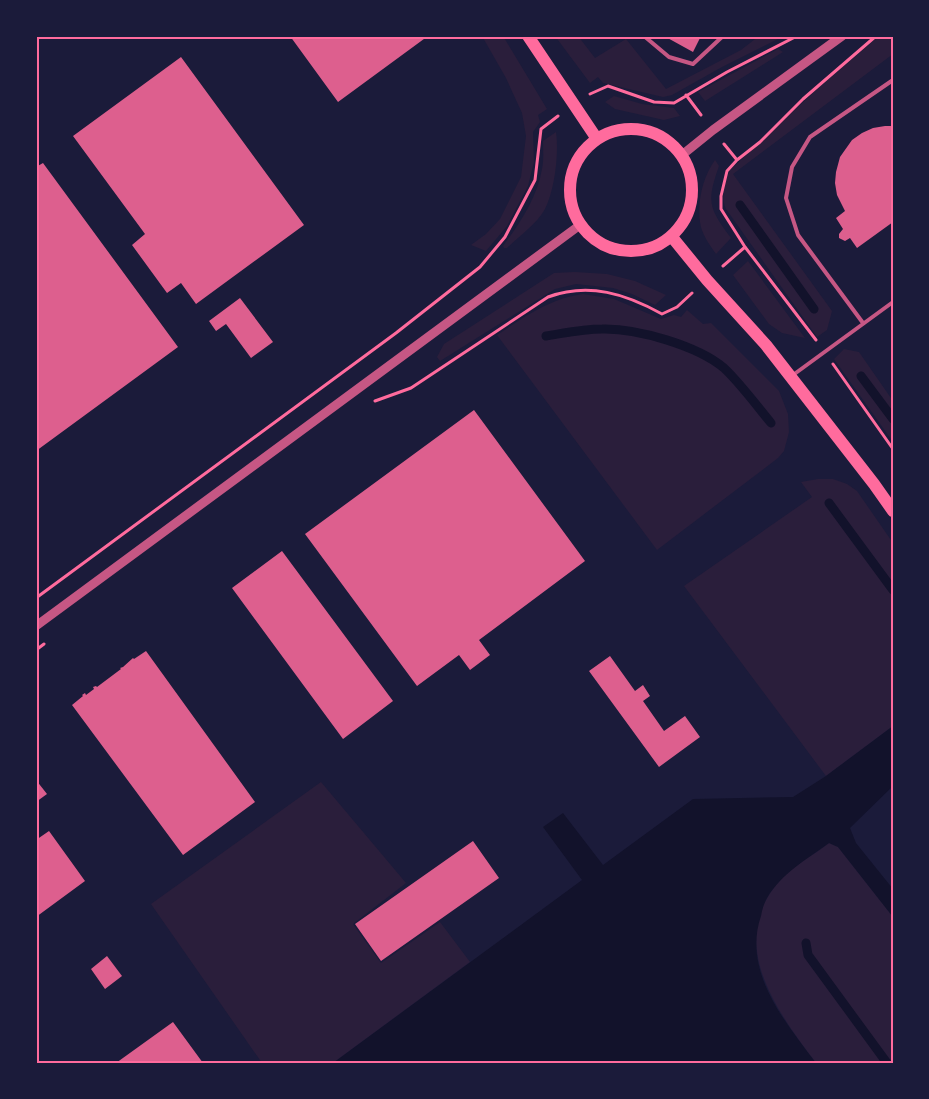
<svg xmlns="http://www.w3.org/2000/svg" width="929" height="1099" viewBox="0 0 929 1099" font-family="Signika,sans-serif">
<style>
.green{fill:#2a1e3b}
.water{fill:#12122b}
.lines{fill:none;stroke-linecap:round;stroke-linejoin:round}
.stream{stroke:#12122b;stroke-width:9}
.building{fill:#dd5f8e}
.path{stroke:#ff6b9d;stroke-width:3}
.service{stroke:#c65784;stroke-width:4}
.tertiary{stroke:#c65784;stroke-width:9}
.primary{stroke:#ff6b9d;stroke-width:12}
.neatline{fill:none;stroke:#ff6b9d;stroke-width:2}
</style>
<rect width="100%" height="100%" fill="#1b1b3a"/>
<path class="green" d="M 482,36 L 503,36 L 547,109 L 538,115 L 540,122 L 533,132 L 534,162 L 528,186 L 507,226 L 486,251 L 471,245 L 486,234 L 500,219 L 521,177 L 526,136 L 522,113 L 506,78 Z
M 555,36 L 578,36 L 595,58 L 626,39 L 666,89 L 741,50 L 759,36 L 784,36 L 722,67 L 672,95 L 663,97 L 603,83 L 598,77 L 590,83 Z
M 879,36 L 893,36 L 893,54 L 733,174 L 832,311 L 827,330 L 817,337 L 726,209 C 720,197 725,182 730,170 L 815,91 Z
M 778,49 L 783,52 L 705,101 L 698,92 Z
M 614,96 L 642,104 L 674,108 L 680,116 L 664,120 L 615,109 L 605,102 Z
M 556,132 C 559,153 555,189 545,209 C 537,224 519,236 507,248 L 504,248 L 503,246 C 520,223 537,198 542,169 C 544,160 543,150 543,141 Z
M 715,160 L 719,166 C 706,203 709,208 731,238 L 716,254 C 709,244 701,233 700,222 C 697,201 703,177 715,160 Z
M 748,261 L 805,338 L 782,333 L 769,324 L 733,275 Z
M 575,272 L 607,274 L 635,281 L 666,295 L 655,305 L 632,294 L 613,288 L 576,284 L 555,289 L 440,361 L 437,357 L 444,344 L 554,273 Z
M 583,294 L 614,299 L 661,319 L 674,315 L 681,317 L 687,310 L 703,324 L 711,323 L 779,391 L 788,414 L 789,432 L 784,451 L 778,458 L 657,550 L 497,335 C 526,316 549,299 583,294 Z
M 844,349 L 859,352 L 893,401 L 893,442 L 834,359 Z
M 818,479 L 833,479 L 847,484 L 857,491 L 893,543 L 893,726 L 826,776 L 684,586 L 812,497 L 801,482 Z
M 321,782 L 406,883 L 353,924 L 381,963 L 440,922 L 470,962 L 333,1063 L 262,1063 L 151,904 Z
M 829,843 L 838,847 L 893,917 L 893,1063 L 816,1063 C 775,1009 724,939 783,877 C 796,864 815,854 829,843 Z"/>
<path class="water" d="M 893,726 L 893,786 L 850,828 L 856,843 L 893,889 L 893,917 L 838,847 L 829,843 C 807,859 781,874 767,898 C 764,903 762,910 761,916 C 742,971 785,1022 816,1063 L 333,1063 L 582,880 L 543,827 L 563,813 L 603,865 L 693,799 L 793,797 L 826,776 Z"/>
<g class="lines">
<path class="stream" d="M 740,205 L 814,309
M 546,336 C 565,333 583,329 602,329 C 637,328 698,346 724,368 C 740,383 757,406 771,423
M 861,376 L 893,419
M 829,503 L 893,590
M 806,943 L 808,955 L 887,1063"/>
</g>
<path class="building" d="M 290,36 L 428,36 L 338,102 Z
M 664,36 L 701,36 L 693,52 Z
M 181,57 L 304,225 L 196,304 L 181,283 L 167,293 L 132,245 L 145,234 L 73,136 Z
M 885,126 L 893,126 L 893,222 L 857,248 L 850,238 L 845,241 L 839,238 L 839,234 L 843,229 L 836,218 L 845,211 L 837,195 L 835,183 L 836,172 L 840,157 L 852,140 L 862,133 L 873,128 Z
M 43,163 L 178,347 L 36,451 L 36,167 Z
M 240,298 L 273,342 L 251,358 L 226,324 L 216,331 L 209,321 Z
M 474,410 L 585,561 L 479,640 L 490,655 L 470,670 L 459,655 L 417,686 L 305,534 Z
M 282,551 L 393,701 L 343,739 L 232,588 Z
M 146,651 L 255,802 L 183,855 L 72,705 L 83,696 L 82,695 L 85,693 L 86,695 L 94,689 L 93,687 L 96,686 L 97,687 L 121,669 L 120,668 L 123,667 L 133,658 L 134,659 Z
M 610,656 L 635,691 L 643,685 L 650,696 L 643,701 L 664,731 L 685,716 L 700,737 L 659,767 L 589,671 Z
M 36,780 L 47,794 L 36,802 Z
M 49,831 L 85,881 L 36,917 L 36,840 Z
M 473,841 L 499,878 L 381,961 L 355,924 Z
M 107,956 L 122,976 L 105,989 L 91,969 Z
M 173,1022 L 203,1063 L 116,1063 Z"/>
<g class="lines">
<path class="path" d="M 590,94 L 608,86 L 654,102 L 674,103 L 727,72 L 797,36
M 686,95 L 701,115
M 724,144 L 737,160 L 727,171 L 721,196 L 721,209 L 745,247 L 816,340
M 737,160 L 760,142 L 803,99 L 876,36
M 723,266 L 745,247
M 833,364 L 893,449
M 375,401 L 411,388 L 548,297 C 589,282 626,294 662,314 L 677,307 L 692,293
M 36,598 L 396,333 L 480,267 L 505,237 L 535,180 L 541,129 L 558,116
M 36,650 L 44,644"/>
<path class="service" d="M 644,36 L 669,57 L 693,64 L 723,36
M 863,323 L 798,235 L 786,198 L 792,167 L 810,137 L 893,80
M 793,375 L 893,302"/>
<path class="tertiary" d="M 682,155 L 713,130 L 842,36
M 36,626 L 580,225"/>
<path class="primary" d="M 528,36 L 597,139
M570 190a61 61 0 1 1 122 0a61 61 0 1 1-122 0Z
M 672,237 L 707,280 L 766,345 L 874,484 L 893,511"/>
</g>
<rect width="929" height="1099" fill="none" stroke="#1b1b3a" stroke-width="75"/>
<rect x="38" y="38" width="854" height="1024" class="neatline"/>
</svg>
